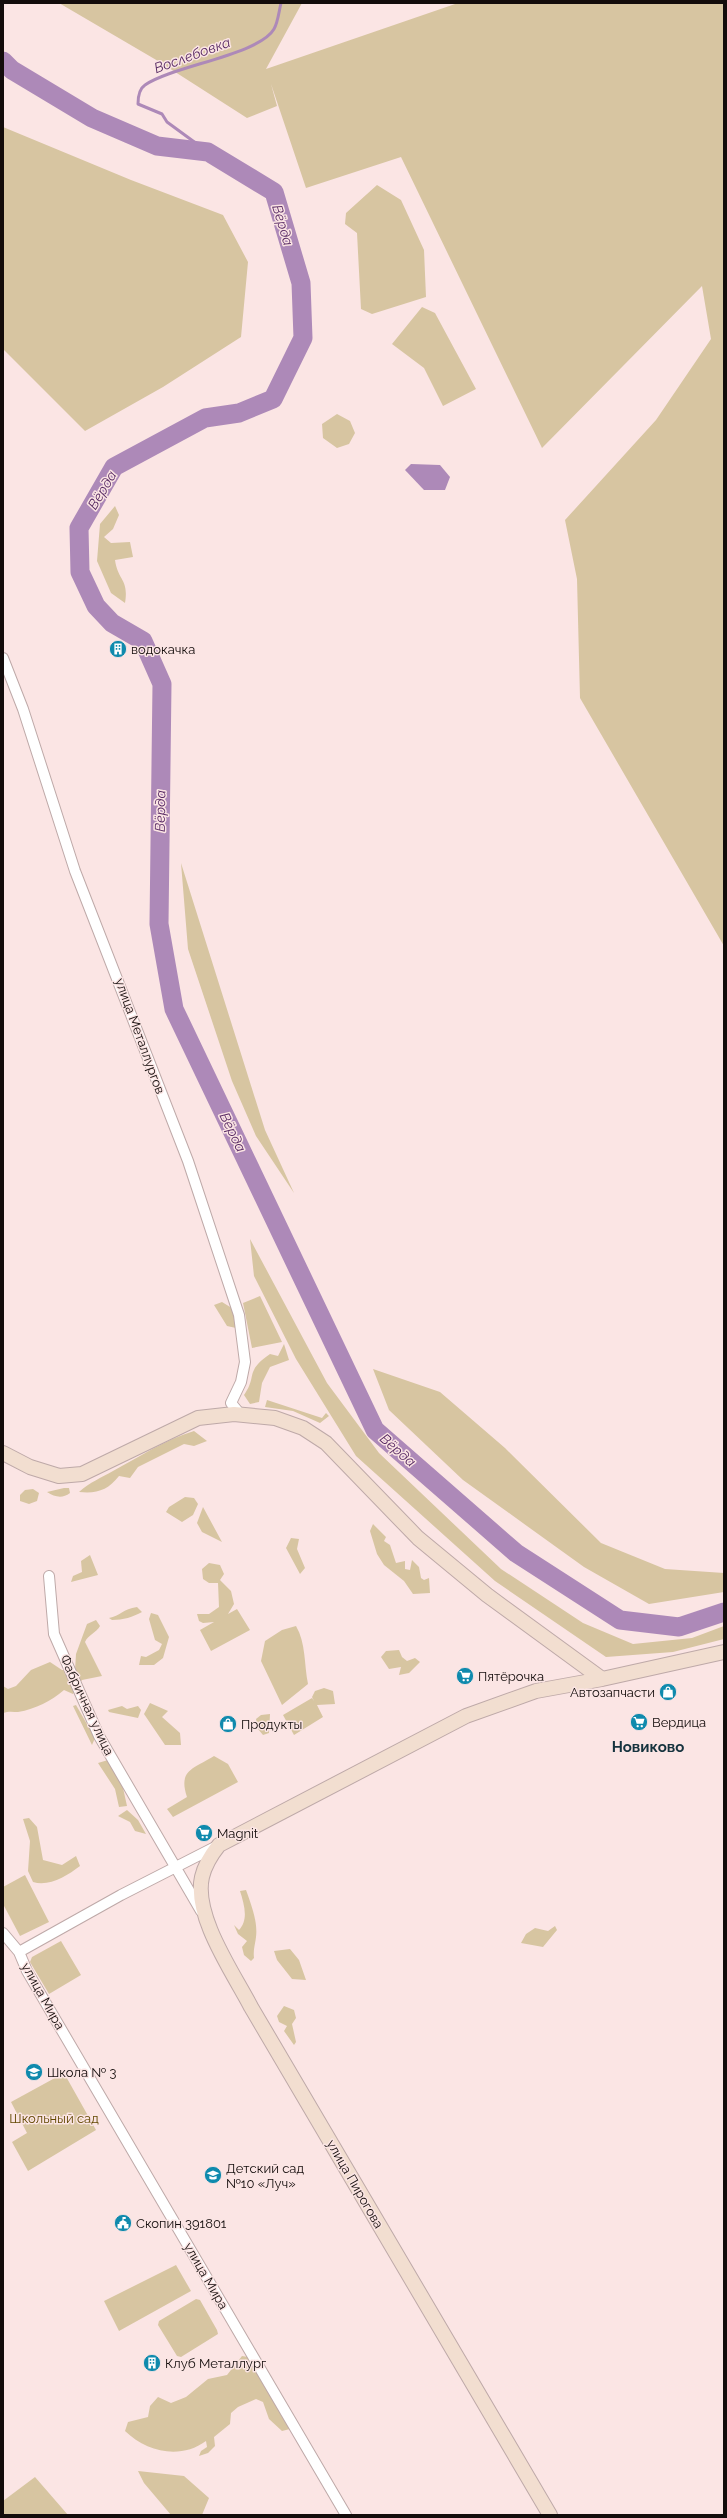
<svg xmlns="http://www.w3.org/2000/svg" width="727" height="2518" viewBox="0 0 727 2518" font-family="Raleway,sans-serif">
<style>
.green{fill:#d7c5a1}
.water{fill:#ad89b8}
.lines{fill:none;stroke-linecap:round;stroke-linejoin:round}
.stream{stroke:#ad89b8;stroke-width:3}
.river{stroke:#ad89b8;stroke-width:19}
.street-casing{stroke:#bea9a8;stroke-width:12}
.secondary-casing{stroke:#bea9a8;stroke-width:16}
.street{stroke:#fff;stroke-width:10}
.secondary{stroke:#f2ded0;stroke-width:14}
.labels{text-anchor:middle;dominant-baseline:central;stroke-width:3;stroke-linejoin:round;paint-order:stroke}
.poi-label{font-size:13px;fill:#130c0b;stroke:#fbe5e4;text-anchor:start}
.street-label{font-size:13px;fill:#130c0b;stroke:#fbe5e4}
.park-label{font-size:13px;fill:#624800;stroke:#fbe5e4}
.water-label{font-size:14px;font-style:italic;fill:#572963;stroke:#fbe5e4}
.quarter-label{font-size:15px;font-weight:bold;fill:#16333e;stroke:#fbe5e4}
</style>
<rect width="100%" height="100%" fill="#fbe5e4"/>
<path class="green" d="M 59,3 L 302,3 L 266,69 L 458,3 L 724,3 L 724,946 L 580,698 L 577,579 L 565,520 L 656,420 L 711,339 L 702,286 L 542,448 L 401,157 L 306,188 L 271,84 L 277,106 L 247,118 L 158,61 Z
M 3,127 L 131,180 L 223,215 L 248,262 L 241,337 L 163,387 L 85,431 L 3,349 Z
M 377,185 L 401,200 L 424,250 L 426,297 L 372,314 L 361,309 L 357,233 L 345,224 L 346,213 Z
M 422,307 L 435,313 L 476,389 L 443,406 L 424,368 L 392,344 Z
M 337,414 L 350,421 L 355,433 L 349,444 L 337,448 L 323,438 L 322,424 Z
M 115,506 L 119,515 L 113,529 L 104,537 L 111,543 L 130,542 L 133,557 L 115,560 C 118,581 129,579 125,603 L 111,593 L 97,561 L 100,524 Z
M 181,863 L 265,1130 L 294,1193 L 256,1136 L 232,1081 L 188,949 Z
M 250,1239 L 327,1383 L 379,1453 L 501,1569 L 583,1623 L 633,1644 L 692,1638 L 724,1626 L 724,1639 L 673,1652 L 606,1657 L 495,1581 L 356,1456 L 296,1359 L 254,1276 Z
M 260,1296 L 282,1342 L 252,1348 L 243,1303 Z
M 222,1302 L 235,1310 L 236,1328 L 227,1326 L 214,1305 Z
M 284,1344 L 289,1360 L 270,1367 L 262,1383 L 259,1402 L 250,1404 L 244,1395 C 258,1375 244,1372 270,1354 L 278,1356 Z
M 373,1369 L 440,1392 L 505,1448 L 601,1543 L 665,1569 L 724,1573 L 724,1592 L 649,1604 L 584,1567 L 463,1480 L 389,1410 Z
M 267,1400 L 322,1418 L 326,1413 L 329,1416 L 320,1423 L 293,1411 L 265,1407 Z
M 194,1431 L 207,1441 L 194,1446 L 184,1444 L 138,1467 L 130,1478 L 119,1476 C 108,1490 97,1494 79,1492 C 90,1482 101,1478 113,1471 C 141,1456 164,1440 194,1431 Z
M 64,1488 L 69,1488 L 70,1493 C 62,1499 55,1497 47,1492 Z
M 33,1489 L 39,1493 L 37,1501 L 29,1504 L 20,1501 L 20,1495 L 25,1490 Z
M 185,1497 L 194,1498 L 198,1504 L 193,1515 L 182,1522 L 166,1512 L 169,1507 Z
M 203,1507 L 222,1542 L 202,1532 L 197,1523 Z
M 373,1524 L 386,1537 L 384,1541 L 390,1545 L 396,1563 L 405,1561 L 405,1569 L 410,1570 L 412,1560 L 419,1567 L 421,1578 L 424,1580 L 429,1578 L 430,1593 L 413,1594 L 404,1581 L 384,1565 L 377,1554 L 370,1531 Z
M 291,1538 L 299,1539 L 297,1549 L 305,1568 L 300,1574 L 286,1548 Z
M 90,1555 L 98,1575 L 71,1582 L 73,1576 L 82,1572 L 81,1561 Z
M 209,1563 L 220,1565 L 224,1574 L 220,1580 L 231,1591 L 234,1604 L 228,1614 L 237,1609 L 250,1630 L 211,1651 L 200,1630 L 214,1622 L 203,1623 L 199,1621 L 197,1614 L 209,1614 L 219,1607 L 218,1583 L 209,1583 L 203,1579 L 202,1569 Z
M 137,1607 L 142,1612 C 133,1617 123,1620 112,1620 L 109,1618 C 120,1616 123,1609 137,1607 Z
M 151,1613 L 158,1615 L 169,1637 L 163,1658 L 154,1665 L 139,1665 L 141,1656 L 146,1657 L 159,1650 L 162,1644 L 155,1640 L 149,1619 Z
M 96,1620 L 100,1626 C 96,1633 88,1635 85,1642 L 102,1676 L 82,1680 L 73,1694 L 64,1690 C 51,1701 36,1709 18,1712 C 13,1712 9,1711 3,1713 L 3,1686 L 8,1689 L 16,1686 L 31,1670 L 50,1662 L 62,1670 L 75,1670 L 76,1654 L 87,1624 Z
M 296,1626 C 306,1643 304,1664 308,1684 L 282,1705 L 261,1661 L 265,1641 L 282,1630 Z
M 399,1650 L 402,1657 L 407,1661 L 415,1658 L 420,1662 L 409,1673 L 399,1675 L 401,1667 L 389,1669 L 381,1657 L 386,1651 Z
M 324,1688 L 333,1691 L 335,1704 L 317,1705 L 323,1717 L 294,1735 L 283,1715 L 312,1698 L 314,1701 L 312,1697 L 315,1691 Z
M 150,1703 L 168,1711 L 162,1717 L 180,1733 L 181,1745 L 165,1745 L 144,1714 Z
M 76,1705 L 95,1738 L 92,1745 L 73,1706 Z
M 122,1706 L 127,1709 L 138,1706 L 141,1710 L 138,1718 L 109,1712 L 108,1710 Z
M 270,1714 L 269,1733 L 263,1735 L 258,1729 L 256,1719 L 261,1715 Z
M 214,1756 L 228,1764 L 238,1782 L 173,1817 L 167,1809 L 187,1797 C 178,1770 193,1769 214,1756 Z
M 108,1760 L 123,1788 L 127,1806 L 119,1807 L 115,1789 L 98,1763 Z
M 127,1810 L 138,1820 L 146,1834 L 135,1831 L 130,1822 L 118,1816 Z
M 29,1818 L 37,1827 L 43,1860 L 62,1865 L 76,1856 L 80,1866 C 67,1876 49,1887 33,1882 L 28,1871 L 30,1841 L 23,1819 Z
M 25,1875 L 49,1922 L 20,1936 L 3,1904 L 3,1887 Z
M 246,1890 C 251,1904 258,1922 256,1937 C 255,1945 253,1950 254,1958 L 251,1961 L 244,1955 L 242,1947 L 247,1941 L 238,1934 L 234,1925 L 239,1930 C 249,1919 244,1904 240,1891 Z
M 555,1926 L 557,1930 L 543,1947 L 521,1943 L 526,1934 L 535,1928 L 548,1931 Z
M 61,1941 L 81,1975 L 49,1994 L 30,1962 L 32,1957 Z
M 290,1949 L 299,1960 L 306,1980 L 292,1979 L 277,1960 L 274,1951 Z
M 284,2006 L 294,2010 L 296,2018 L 292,2024 L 296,2042 L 294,2045 L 284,2031 L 287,2026 L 279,2022 L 277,2016 Z
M 64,2073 L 96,2130 L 28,2171 L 12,2142 L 27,2133 L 11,2102 Z
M 176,2265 L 191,2291 L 119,2331 L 104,2301 Z
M 196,2299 L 200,2300 L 217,2330 L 218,2334 L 181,2357 L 177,2356 L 158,2325 L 159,2321 Z
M 242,2356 L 248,2357 L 290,2429 L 282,2431 L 269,2419 L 263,2402 L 256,2399 L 238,2407 L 231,2413 L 230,2424 L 214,2437 L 215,2446 L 208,2453 L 199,2456 L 201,2451 L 207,2447 L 206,2441 C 180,2460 147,2452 125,2431 L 128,2422 L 148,2417 L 150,2406 L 158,2397 L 171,2403 L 186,2397 L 208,2379 L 227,2375 Z
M 138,2471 L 184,2476 L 209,2498 L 202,2515 L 171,2515 L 144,2483 Z
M 35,2477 L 68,2515 L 3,2515 L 3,2501 Z"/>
<path class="water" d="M 411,464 L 440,465 L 450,477 L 445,490 L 424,490 L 405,470 Z"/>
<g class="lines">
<path class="stream" d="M 208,152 L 167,122 L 162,114 L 138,104 C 138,98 139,89 145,85 C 172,66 259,55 274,29 C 278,22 279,11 281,3"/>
<path class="river" d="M 3,61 L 12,70 L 92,118 L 157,146 L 208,152 L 274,192 L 301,283 L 303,338 L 273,399 L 239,413 L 205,418 L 114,467 L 79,528 L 80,572 L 96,606 L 112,623 L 143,641 L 162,684 L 159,924 L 174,1009 L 375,1430 L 516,1553 L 620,1620 L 679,1627 L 724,1612"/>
<defs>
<path id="street" d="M 3,658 L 23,709 L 75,871 L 188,1161 L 239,1315 L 245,1362 L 241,1382 L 231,1403 L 241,1415
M 49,1576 L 54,1634 L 99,1736 L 201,1911
M 3,1933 L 19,1952 L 121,1895 L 217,1846
M 19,1952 L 27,1971 L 346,2515"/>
<path id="secondary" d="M 3,1453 L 30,1467 L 59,1476 L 82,1474 L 198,1418 L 234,1414 L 275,1418 L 303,1428 L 326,1443 L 418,1538 L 487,1595 L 602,1679 L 724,1652
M 550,2515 L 251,2007 C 234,1974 193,1916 202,1877 C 205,1864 211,1855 219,1845 L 466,1716 L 536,1691 L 602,1679"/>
</defs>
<use href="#street" class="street-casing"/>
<use href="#secondary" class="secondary-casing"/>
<use href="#street" class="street"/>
<use href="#secondary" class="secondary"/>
</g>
<defs>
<symbol id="building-disc" viewBox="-11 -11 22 22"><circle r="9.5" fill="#0f8aad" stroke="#fbe5e4"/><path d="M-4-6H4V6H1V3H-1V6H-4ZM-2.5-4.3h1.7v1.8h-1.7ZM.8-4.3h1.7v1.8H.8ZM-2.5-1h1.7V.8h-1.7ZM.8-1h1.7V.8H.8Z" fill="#fff"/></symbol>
<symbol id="supermarket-disc" viewBox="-11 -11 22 22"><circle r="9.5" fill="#0f8aad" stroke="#fbe5e4"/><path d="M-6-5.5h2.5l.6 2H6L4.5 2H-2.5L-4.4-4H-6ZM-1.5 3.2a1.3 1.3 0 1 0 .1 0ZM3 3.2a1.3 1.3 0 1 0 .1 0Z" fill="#fff"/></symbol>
<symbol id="shop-disc" viewBox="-11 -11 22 22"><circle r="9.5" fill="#0f8aad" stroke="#fbe5e4"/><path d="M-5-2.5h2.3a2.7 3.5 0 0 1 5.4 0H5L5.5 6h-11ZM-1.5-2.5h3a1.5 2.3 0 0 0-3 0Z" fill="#fff"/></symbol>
<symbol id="school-disc" viewBox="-11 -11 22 22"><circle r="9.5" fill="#0f8aad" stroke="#fbe5e4"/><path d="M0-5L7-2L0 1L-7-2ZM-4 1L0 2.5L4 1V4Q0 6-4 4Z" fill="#fff"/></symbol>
<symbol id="civic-disc" viewBox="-11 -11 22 22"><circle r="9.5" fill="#0f8aad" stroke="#fbe5e4"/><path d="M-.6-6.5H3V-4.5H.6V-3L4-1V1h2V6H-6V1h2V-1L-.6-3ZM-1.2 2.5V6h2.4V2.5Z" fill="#fff"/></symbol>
</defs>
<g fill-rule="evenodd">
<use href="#building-disc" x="108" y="639" width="20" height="20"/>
<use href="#supermarket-disc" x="455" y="1666" width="20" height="20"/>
<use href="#shop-disc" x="658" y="1682" width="20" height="20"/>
<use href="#supermarket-disc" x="629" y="1712" width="20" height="20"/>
<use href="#shop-disc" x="218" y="1714" width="20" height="20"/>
<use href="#supermarket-disc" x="194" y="1823" width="20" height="20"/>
<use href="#school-disc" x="24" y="2062" width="20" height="20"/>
<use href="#school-disc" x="203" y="2165" width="20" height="20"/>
<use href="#civic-disc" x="113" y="2213" width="20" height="20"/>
<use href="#building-disc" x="142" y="2353" width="20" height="20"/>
</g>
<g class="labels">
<g class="poi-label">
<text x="131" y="649">водокачка</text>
<text x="478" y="1676">Пятёрочка</text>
<text x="655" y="1692" text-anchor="end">Автозапчасти</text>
<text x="652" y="1722">Вердица</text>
<text x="241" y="1724">Продукты</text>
<text x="217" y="1833">Magnit</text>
<text x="47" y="2072">Школа № 3</text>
<text x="226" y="2168">Детский сад<tspan x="226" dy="15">№10 «Луч»</tspan></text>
<text x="136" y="2223">Скопин 391801</text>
<text x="165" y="2363">Клуб Металлург</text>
</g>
<g class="street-label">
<text transform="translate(140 1036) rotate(70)">улица Металлургов</text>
<text transform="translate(87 1705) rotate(65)">Фабричная улица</text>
<text transform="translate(43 1996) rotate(61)">улица Мира</text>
<text transform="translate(355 2184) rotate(60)">улица Пирогова</text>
<text transform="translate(206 2276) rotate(60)">улица Мира</text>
</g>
<g class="park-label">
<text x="54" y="2118">Школьный сад</text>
</g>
<g class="water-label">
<text transform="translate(192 55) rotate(-20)">Вослебовка</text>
<text transform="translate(283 225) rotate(73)">Вёрда</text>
<text transform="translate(102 490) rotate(-59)">Вёрда</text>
<text transform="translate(160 811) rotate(-89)">Вёрда</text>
<text transform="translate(233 1132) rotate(64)">Вёрда</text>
<text transform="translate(398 1450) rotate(41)">Вёрда</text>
</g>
<g class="quarter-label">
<text x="648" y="1747">Новиково</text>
</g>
</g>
<rect width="727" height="2518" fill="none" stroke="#130c0b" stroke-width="8"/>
</svg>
